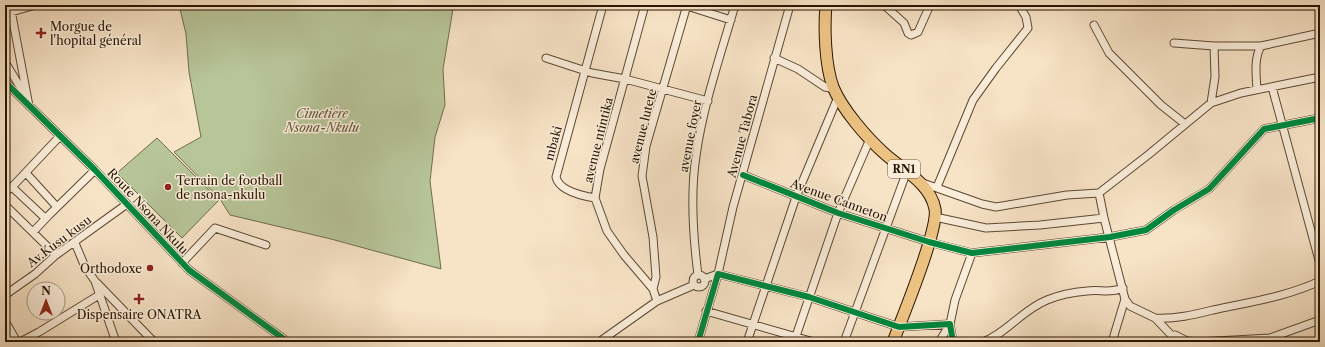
<svg xmlns="http://www.w3.org/2000/svg" width="1325" height="347" viewBox="0 0 1325 347" font-family="'Libre Caslon Text',serif">
<style>
.green{fill:#b7c599;stroke:#706d4d}
.lines{fill:none;stroke-linecap:round;stroke-linejoin:round}
.minor-casing{stroke:#5c4832;stroke-width:9}
.highway-casing{stroke:#291501;stroke-width:13}
.minor{stroke:#faedda;stroke-width:7}
.highway{stroke:#ecc283;stroke-width:11}
.cycleway-casing{stroke:#faedda;stroke-width:8}
.cycleway{stroke:#00873e;stroke-width:6}
.poi-dot{fill:#8f2418;stroke:#faedda;stroke-width:1.5}
.labels{text-anchor:middle;dominant-baseline:central;stroke-width:3;stroke-linejoin:round;paint-order:stroke}
.shield{fill:#faedda;stroke:#685642;stroke-width:1}
.shield-label{font-size:11px;font-weight:bold;fill:#291501}
.poi-label{font-size:12px;fill:#291501;stroke:#faedda;text-anchor:start}
.park-label{font-size:12px;font-style:italic;fill:#5b5336;stroke:#faedda}
.street-label{font-size:12px;fill:#291501;stroke:#faedda}
</style>
<rect width="100%" height="100%" fill="#f7e3c6"/>
<filter id="stains"><feTurbulence type="fractalNoise" baseFrequency=".005" numOctaves="4"/><feColorMatrix values="0 0 0 0 .2 0 0 0 0 .09 0 0 0 0 .02 0 0 0 .5 -.17"/></filter>
<radialGradient id="worn" r=".72"><stop offset=".6" stop-color="#630" stop-opacity="0"/><stop offset="1" stop-color="#630" stop-opacity=".3"/></radialGradient>
<path class="green" d="M 179,5 L 458,5 L 453,9 L 443,69 L 445,105 L 435,137 L 430,181 L 441,269 L 331,239 L 230,215 L 220,199 L 174,152 L 201,137 L 189,72 L 186,34 Z
M 157,138 L 219,200 L 182,238 L 117,173 Z"/>
<g class="lines">
<defs>
<path id="minor" d="M 10,5 L 29,106
M 645,5 L 600,169 L 595,198 L 607,231 L 624,255 L 653,289
M 884,5 L 904,23 L 908,33 L 911,35 L 918,32 L 930,5
M 687,6 L 731,20
M 11,12 L 36,5
M 1094,25 L 1109,53 L 1161,105 L 1185,124
M 1174,43 L 1214,46 L 1261,46 L 1320,33
M 546,58 L 592,73 L 625,79 L 708,101
M 774,58 L 798,69 L 825,87 L 830,88 L 833,87
M 5,62 L 25,95
M 5,82 L 95,170 L 189,270 L 288,342
M 1272,87 L 1320,264
M 1257,89 C 1256,74 1254,58 1261,46
M 1211,103 L 1215,77 L 1214,46
M 26,173 L 57,207
M 743,175 L 838,213 L 929,242 L 972,253 L 1110,237 L 1146,230 L 1174,210 L 1209,189 L 1264,129 L 1320,118
M 920,182 L 982,204 L 996,207 L 1067,195 L 1099,193 L 1148,155 L 1211,103 L 1241,93 L 1320,77
M 12,187 L 45,218
M 937,187 L 973,100 L 996,68 L 1028,28 L 1026,17 L 1019,5
M 5,192 L 12,187 L 60,136
M 1099,193 L 1104,218 L 1125,299 L 1130,306 L 1155,318 L 1178,342
M 595,198 C 583,196 559,191 556,177 L 603,5
M 5,205 L 56,255
M 935,217 L 986,228 L 1040,225 L 1104,218
M 33,232 L 49,215 L 95,170
M 75,243 L 85,267 L 95,281 L 116,342
M 182,263 L 215,228 L 266,245
M693 281a6 6 0 1 1 12 0a6 6 0 1 1-12 0Z
M 698,275 C 693,236 690,195 696,156 C 703,105 721,54 735,5
M 704,279 L 718,274 L 733,207 L 790,5
M 97,283 L 154,342
M 5,295 L 35,274 L 56,255 L 127,204
M 657,301 L 653,289 L 656,277 L 653,237 L 642,176 L 646,146 L 687,5
M 706,311 L 814,342
M 1155,318 C 1176,319 1193,315 1213,310 C 1249,302 1286,297 1320,281
M 5,321 L 17,342
M 1175,335 L 1187,341 L 1198,342 L 1270,338 L 1320,320
M 5,342 L 9,342
M 20,342 L 39,332 L 99,295
M 599,342 L 657,301 L 694,285
M 698,342 L 718,274 L 809,297 L 899,327 L 950,324 L 953,342
M 747,342 L 796,197 L 838,97
M 794,342 L 838,213 L 870,139
M 844,342 L 907,171
M 939,342 L 950,324 L 955,300 L 972,253
M 983,342 C 1007,333 1022,310 1047,300 C 1059,295 1074,292 1087,291 C 1101,289 1108,294 1123,288
M 1112,342 L 1125,299"/>
<path id="highway" d="M 826,5 C 824,28 825,65 833,87 C 842,109 867,138 885,154 C 903,170 930,183 935,209 C 939,229 902,318 893,342"/>
</defs>
<use href="#minor" class="minor-casing"/>
<use href="#highway" class="highway-casing"/>
<use href="#minor" class="minor"/>
<use href="#highway" class="highway"/>
<defs>
<path id="cycleway" d="M 5,82 L 95,170 L 189,270 L 288,342
M 743,175 L 838,213 L 929,242 L 972,253 L 1110,237 L 1146,230 L 1174,210 L 1209,189 L 1264,129 L 1320,118
M 698,342 L 718,274 L 809,297 L 899,327 L 950,324 L 953,342"/>
</defs>
<use href="#cycleway" class="cycleway-casing"/>
<use href="#cycleway" class="cycleway"/>
</g>
<g class="poi-dot">
<path d="M39 27h4v4h4v4h-4v4h-4v-4h-4v-4h4z"/>
<circle cx="168" cy="187" r="4"/>
<circle cx="150" cy="268" r="4"/>
<path d="M137 293h4v4h4v4h-4v4h-4v-4h-4v-4h4z"/>
</g>
<g class="labels">
<rect class="shield" x="888" y="160" width="32" height="18" rx="3"/>
<g class="shield-label">
<text x="904" y="169">RN1</text>
</g>
<g class="poi-label">
<text x="50" y="26">Morgue de<tspan x="50" dy="14">l'hopital général</tspan></text>
<text x="176" y="180">Terrain de football<tspan x="176" dy="14">de nsona-nkulu</tspan></text>
<text x="142" y="268" text-anchor="end">Orthodoxe</text>
<text x="139" y="314" text-anchor="middle">Dispensaire ONATRA</text>
</g>
<g class="park-label">
<text x="322" y="113">Cimetière<tspan x="322" dy="14">Nsona-Nkulu</tspan></text>
</g>
<g class="street-label">
<text transform="translate(643 126) rotate(-76)">avenue lutete</text>
<text transform="translate(690 136) rotate(-79)">avenue foyer</text>
<text transform="translate(742 136) rotate(-75)">Avenue Tabora</text>
<text transform="translate(598 140) rotate(-76)">avenue ntintika</text>
<text transform="translate(553 143) rotate(-75)">mbaki</text>
<text transform="translate(839 200) rotate(20)">Avenue Canneton</text>
<text transform="translate(148 211) rotate(47)">Route Nsona Nkulu</text>
<text transform="translate(59 241) rotate(-37)">Av.Kusu kusu</text>
</g>
</g>
<rect width="1325" height="347" fill="none" stroke="#f7e3c6" stroke-width="20"/>
<rect x="6" y="6" width="1313" height="335" fill="none" stroke="#291501" stroke-width="2"/>
<rect x="10" y="10" width="1305" height="327" fill="none" stroke="#291501"/>
<g transform="translate(46 301)"><circle r="19" fill="#faedda" stroke="#a69783"/>
<path d="M0-3L7 15L0 10L-7 15Z" fill="#8f2418"/>
<text y="-6" font-size="11" font-weight="bold" text-anchor="middle" fill="#291501">N</text>
</g>
<rect width="100%" height="100%" filter="url(#stains)"/>
<rect width="100%" height="100%" fill="url(#worn)"/>
</svg>
